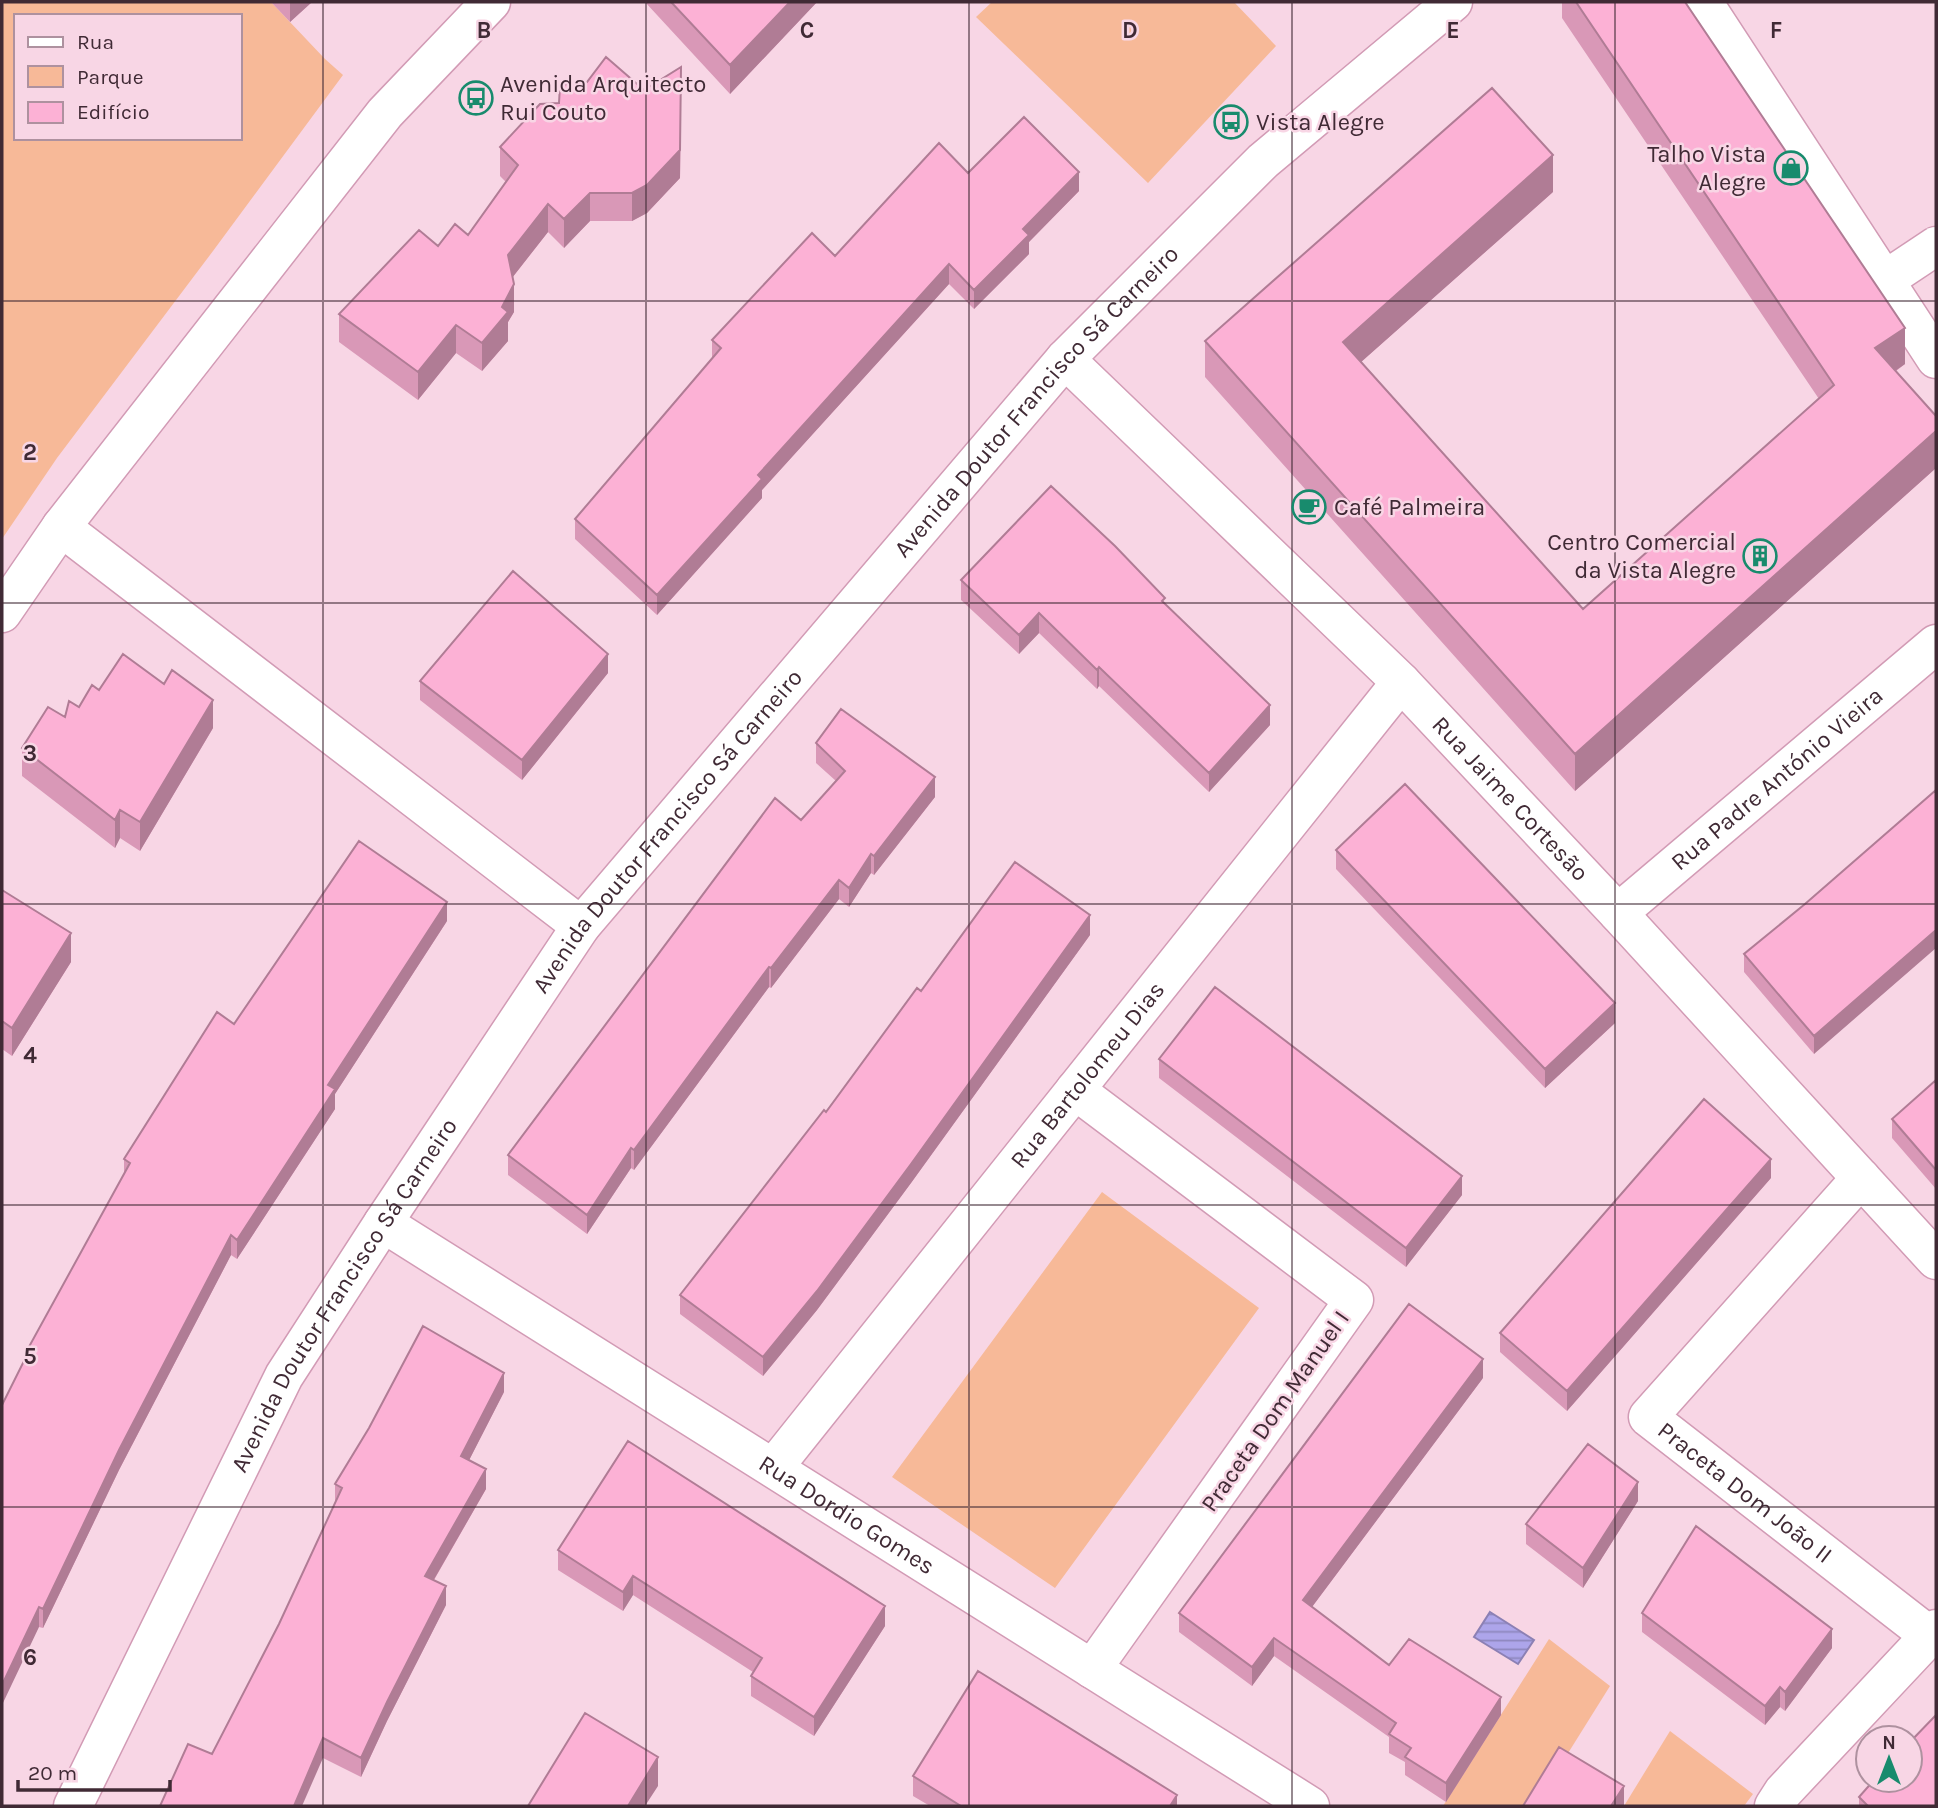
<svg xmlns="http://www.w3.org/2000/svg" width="1938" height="1808" viewBox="0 0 1938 1808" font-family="Karla,sans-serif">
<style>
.green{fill:#f7b998;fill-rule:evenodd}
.water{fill:url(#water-rules);stroke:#8c80b4;stroke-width:2}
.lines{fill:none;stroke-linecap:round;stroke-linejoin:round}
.minor-casing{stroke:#d29bb5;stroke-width:41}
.minor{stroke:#fff;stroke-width:38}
.wall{fill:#d998b7}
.shaded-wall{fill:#b07c95}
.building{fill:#fcb1d5;stroke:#b07c95;stroke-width:2}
.grid{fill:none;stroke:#402a35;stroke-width:2;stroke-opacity:0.55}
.labels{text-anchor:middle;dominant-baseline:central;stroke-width:5;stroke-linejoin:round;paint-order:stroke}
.poi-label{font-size:24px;fill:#402a35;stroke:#f8d6e5;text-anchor:start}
.street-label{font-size:24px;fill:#402a35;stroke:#f8d6e5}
.grid-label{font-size:23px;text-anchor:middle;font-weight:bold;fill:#402a35;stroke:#f8d6e5;stroke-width:5;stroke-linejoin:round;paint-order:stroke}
</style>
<defs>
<pattern id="water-rules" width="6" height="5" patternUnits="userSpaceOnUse" patternTransform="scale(1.75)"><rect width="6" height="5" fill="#ada5ea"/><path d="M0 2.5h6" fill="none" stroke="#8e87be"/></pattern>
</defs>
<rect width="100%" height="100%" fill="#f8d6e5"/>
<path class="green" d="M 2,2 L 271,2 L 325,59 L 343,75 L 213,251 L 57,458 L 2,539 ZM 16,16 L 240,16 L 240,138 L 16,138 Z
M 992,2 L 1234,2 L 1276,46 L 1148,183 L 976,17 Z
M 1102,1192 L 1259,1308 L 1055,1588 L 892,1477 Z
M 1549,1639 L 1610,1686 L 1535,1806 L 1443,1806 Z
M 1670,1731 L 1753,1794 L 1744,1806 L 1624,1806 Z"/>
<path class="water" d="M 1490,1612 L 1534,1640 L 1518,1664 L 1474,1637 Z"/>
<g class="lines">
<defs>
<g id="minor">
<path d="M 1703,2 L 1936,359"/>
<path d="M 1885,280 L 1936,246"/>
<path id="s1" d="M 1065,359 L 1401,682 L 1618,913 L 1936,1260"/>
<path d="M 61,527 L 581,926"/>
<path d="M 2,613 L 61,527 L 385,113 L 491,2"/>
<path id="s2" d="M 1618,913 L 1936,644"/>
<path d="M 1075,1090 L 1354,1300 L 1092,1669"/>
<path id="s3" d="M 1861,1178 L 1648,1417 L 1930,1636"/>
<path id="s4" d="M 383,1223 L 1310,1806"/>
<path id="s5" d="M 774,1467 L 1401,682"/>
<path id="s6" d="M 73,1806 L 284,1376 L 383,1223 L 581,926 L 1065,359 L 1263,161 L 1453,2"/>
<path d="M 1774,1806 L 1783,1792 L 1936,1629"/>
</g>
</defs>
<use href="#minor" class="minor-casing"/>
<use href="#minor" class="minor"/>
</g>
<path class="wall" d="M 271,2 L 312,2 L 290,22 Z
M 645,2 L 817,2 L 730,94 Z
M 1562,2 L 1685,2 L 1905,364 L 1896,371 L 1936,416 L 1936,468 L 1575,791 L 1205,377 L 1205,341 L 1553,192 L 1361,362 L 1583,609 L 1819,399 L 1562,18 Z
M 587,82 L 681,95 L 680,178 L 647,213 L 632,221 L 590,221 L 564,248 L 548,232 L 512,278 L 514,312 L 508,322 L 508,341 L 482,371 L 456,353 L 418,400 L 339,342 L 339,314 L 438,246 L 468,235 L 506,182 L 500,176 L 500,147 Z
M 968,173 L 1079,191 L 1029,242 L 1029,254 L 974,309 L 949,284 L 762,490 L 762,498 L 657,615 L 575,539 L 575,519 L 712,358 L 712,340 L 835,256 Z
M 961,580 L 1165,604 L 1270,725 L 1209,792 L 1099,686 L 1097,689 L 1039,633 L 1019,654 L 961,600 Z
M 608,673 L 522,780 L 420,700 L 420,681 Z
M 99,690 L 213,728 L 140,851 L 120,838 L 115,848 L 22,776 L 22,748 L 79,707 Z
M 816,743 L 935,797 L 874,875 L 871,873 L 849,907 L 839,899 L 771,988 L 769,987 L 634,1170 L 631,1168 L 587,1234 L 508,1175 L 508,1155 L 836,781 L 816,763 Z
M 1936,790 L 1814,1054 L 1744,972 L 1744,954 L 1805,904 Z
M 1336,850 L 1615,1023 L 1545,1088 L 1336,869 Z
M 2,890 L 71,962 L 12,1056 L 2,1049 Z
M 447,921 L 335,1094 L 335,1109 L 237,1259 L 231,1255 L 119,1470 L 43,1628 L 39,1627 L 25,1354 L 124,1175 L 124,1159 L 234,1024 Z
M 1090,935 L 911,1183 L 817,1310 L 763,1376 L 680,1314 L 680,1295 L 921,991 Z
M 1159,1059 L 1462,1195 L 1406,1267 L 1159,1078 Z
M 1936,1080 L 1936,1189 L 1892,1138 L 1892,1119 Z
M 1771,1178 L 1567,1411 L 1500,1352 L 1500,1333 Z
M 1483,1378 L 1312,1607 L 1389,1665 L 1501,1715 L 1446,1802 L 1405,1775 L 1405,1762 L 1389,1753 L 1389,1737 L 1274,1656 L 1252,1686 L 1179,1632 L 1179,1613 Z
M 504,1392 L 469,1460 L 486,1489 L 434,1580 L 446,1605 L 387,1721 L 361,1777 L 323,1758 L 212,1754 L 279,1624 L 335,1502 L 335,1484 Z
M 1638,1501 L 1583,1588 L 1526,1544 L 1526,1524 Z
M 558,1550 L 885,1626 L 814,1736 L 751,1696 L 751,1676 L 753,1672 L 633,1595 L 623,1611 L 558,1570 Z
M 1642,1613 L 1832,1648 L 1785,1711 L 1780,1707 L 1765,1725 L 1642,1632 Z
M 913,1776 L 1177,1806 L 930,1806 L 913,1796 Z
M 1859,1797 L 1936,1806 L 1859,1806 Z"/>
<path class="shaded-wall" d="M 290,2 L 312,2 L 290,22 Z
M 790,2 L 817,2 L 730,94 L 730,65 Z
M 681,95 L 680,178 L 647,213 L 632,221 L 632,193 Z
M 1553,155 L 1553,192 L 1343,378 L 1343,342 Z
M 1079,172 L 1079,191 L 1029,242 L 1029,254 L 974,309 L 974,290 L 1023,229 Z
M 590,193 L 590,221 L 564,248 L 564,219 Z
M 548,204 L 548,232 L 508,283 L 508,255 Z
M 949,264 L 949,284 L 762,490 L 762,498 L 657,615 L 657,595 L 758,475 Z
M 514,284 L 514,312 L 508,322 L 508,341 L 482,371 L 482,343 Z
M 456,325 L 456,353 L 418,400 L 418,372 Z
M 1905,328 L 1905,364 L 1875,385 L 1875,348 Z
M 1936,431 L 1936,468 L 1575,791 L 1575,754 Z
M 1039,613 L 1039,633 L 1019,654 L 1019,635 Z
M 608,654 L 608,673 L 522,780 L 522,760 Z
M 1099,667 L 1099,686 L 1097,689 L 1097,670 Z
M 213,700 L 213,728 L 140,851 L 140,822 Z
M 1270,705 L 1270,725 L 1209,792 L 1209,773 Z
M 935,777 L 935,797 L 874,875 L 874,856 Z
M 120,810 L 120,838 L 115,848 L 115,820 Z
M 871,854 L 871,873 L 849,907 L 849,888 Z
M 839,880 L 839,899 L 771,988 L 771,968 Z
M 447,902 L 447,921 L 335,1094 L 335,1109 L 237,1259 L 237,1240 L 328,1085 Z
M 1090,915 L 1090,935 L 911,1183 L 817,1310 L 763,1376 L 763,1357 Z
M 1936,930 L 1936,948 L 1814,1054 L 1814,1036 Z
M 71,933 L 71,962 L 12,1056 L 12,1028 Z
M 769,967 L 769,987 L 634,1170 L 634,1150 Z
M 1615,1003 L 1615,1023 L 1545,1088 L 1545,1069 Z
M 631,1148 L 631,1168 L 587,1234 L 587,1215 Z
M 1771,1159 L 1771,1178 L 1567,1411 L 1567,1391 Z
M 1462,1176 L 1462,1195 L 1406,1267 L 1406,1248 Z
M 231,1235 L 231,1255 L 119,1470 L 43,1628 L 43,1609 L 119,1450 Z
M 1483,1359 L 1483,1378 L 1303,1619 L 1303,1600 Z
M 504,1373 L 504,1392 L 461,1476 L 461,1456 Z
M 486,1469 L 486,1489 L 425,1595 L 425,1576 Z
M 1638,1482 L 1638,1501 L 1583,1588 L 1583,1568 Z
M 633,1576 L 633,1595 L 623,1611 L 623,1592 Z
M 446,1586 L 446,1605 L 387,1721 L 361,1777 L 361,1758 L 387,1702 Z
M 885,1606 L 885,1626 L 814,1736 L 814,1717 Z
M 39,1607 L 39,1627 L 2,1705 L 2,1685 Z
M 1832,1629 L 1832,1648 L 1785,1711 L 1785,1692 Z
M 1274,1638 L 1274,1656 L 1252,1686 L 1252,1667 Z
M 1780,1687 L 1780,1707 L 1765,1725 L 1765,1706 Z
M 1501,1697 L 1501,1715 L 1446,1802 L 1446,1783 Z
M 323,1738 L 323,1758 L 302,1806 L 294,1806 Z
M 658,1757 L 658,1786 L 645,1806 L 628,1806 Z
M 1624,1786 L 1624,1806 L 1611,1806 Z
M 1177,1795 L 1177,1806 L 1170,1806 Z"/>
<path class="building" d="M 671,2 L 790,2 L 730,65 Z
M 1576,2 L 1685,2 L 1905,328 L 1875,348 L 1936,416 L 1936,431 L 1575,754 L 1205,341 L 1492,88 L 1553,155 L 1343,342 L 1583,609 L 1834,385 Z
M 606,57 L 644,90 L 681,67 L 680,150 L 647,185 L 632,193 L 590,193 L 564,219 L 548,204 L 508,255 L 514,284 L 502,307 L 508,312 L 482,343 L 456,325 L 418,372 L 339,314 L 419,230 L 438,246 L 455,224 L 468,235 L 518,165 L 500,147 L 540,104 L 559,103 L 560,85 L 587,82 Z
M 1024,117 L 1079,172 L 1023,229 L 1029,235 L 974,290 L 949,264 L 758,475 L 762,479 L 657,595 L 575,519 L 721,348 L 712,340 L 812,233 L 835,256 L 939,143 L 968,173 Z
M 1051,486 L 1115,546 L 1165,598 L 1162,601 L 1270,705 L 1209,773 L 1099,667 L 1097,670 L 1039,613 L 1019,635 L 961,580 Z
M 513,571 L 608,654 L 522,760 L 420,681 Z
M 123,654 L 164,684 L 172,670 L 213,700 L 140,822 L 120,810 L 115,820 L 22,748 L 48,707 L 65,717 L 69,701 L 79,707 L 92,685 L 99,690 Z
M 841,709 L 935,777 L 874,856 L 871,854 L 849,888 L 839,880 L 771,968 L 769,967 L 634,1150 L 631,1148 L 587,1215 L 508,1155 L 775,798 L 801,820 L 845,771 L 816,743 Z
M 1405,784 L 1615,1003 L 1545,1069 L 1336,850 Z
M 1936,790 L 1936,930 L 1814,1036 L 1744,954 L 1805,904 Z
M 359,841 L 447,902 L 328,1085 L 335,1089 L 237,1240 L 231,1235 L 119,1450 L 43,1609 L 39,1607 L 2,1685 L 2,1405 L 27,1355 L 25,1354 L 130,1163 L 124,1159 L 217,1012 L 234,1024 Z
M 1015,862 L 1090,915 L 911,1164 L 817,1291 L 763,1357 L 680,1295 L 824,1110 L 826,1112 L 917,988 L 921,991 Z
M 2,890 L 71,933 L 12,1028 L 2,1021 Z
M 1215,987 L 1462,1176 L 1406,1248 L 1159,1059 Z
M 1936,1080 L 1936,1170 L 1892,1119 Z
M 1704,1099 L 1771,1159 L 1567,1391 L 1500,1333 Z
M 1409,1304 L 1483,1359 L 1303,1600 L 1389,1665 L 1409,1639 L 1501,1697 L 1446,1783 L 1405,1757 L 1411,1748 L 1389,1734 L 1396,1723 L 1274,1638 L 1252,1667 L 1179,1613 Z
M 423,1326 L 504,1373 L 461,1456 L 486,1469 L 425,1576 L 446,1586 L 387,1702 L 361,1758 L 323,1738 L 294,1806 L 160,1806 L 188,1744 L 212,1754 L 279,1624 L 342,1488 L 335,1484 L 369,1428 Z
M 628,1441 L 885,1606 L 814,1717 L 751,1676 L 762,1658 L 633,1576 L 623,1592 L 558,1550 Z
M 1588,1444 L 1638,1482 L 1583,1568 L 1526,1524 Z
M 1696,1526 L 1832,1629 L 1785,1692 L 1780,1687 L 1765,1706 L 1642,1613 Z
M 978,1671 L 1177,1795 L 1170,1806 L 961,1806 L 913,1776 Z
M 585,1713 L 658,1757 L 628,1806 L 528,1806 Z
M 1936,1715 L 1936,1806 L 1868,1806 L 1859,1797 L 1874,1780 L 1910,1780 L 1910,1742 Z
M 1559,1747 L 1624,1786 L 1611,1806 L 1523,1806 Z"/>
<path class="grid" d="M 323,2 L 323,1806M 646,2 L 646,1806M 969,2 L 969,1806M 1292,2 L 1292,1806M 1615,2 L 1615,1806M 2,301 L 1936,301M 2,603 L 1936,603M 2,904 L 1936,904M 2,1205 L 1936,1205M 2,1507 L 1936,1507"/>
<defs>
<symbol id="bus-ring" viewBox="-11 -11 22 22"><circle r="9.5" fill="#f8d6e5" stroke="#188b6d" stroke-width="1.5"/><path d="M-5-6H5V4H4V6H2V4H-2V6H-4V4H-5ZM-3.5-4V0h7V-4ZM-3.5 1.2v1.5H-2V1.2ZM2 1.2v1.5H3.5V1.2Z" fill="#188b6d"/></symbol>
<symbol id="shop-ring" viewBox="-11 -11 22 22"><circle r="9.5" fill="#f8d6e5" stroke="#188b6d" stroke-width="1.5"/><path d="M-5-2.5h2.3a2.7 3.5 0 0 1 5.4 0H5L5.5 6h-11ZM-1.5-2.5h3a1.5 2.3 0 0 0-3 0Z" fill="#188b6d"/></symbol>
<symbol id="cafe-ring" viewBox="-11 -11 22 22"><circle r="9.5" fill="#f8d6e5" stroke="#188b6d" stroke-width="1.5"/><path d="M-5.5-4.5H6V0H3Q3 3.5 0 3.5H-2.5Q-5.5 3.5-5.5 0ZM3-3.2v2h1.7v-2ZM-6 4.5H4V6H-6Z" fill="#188b6d"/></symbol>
<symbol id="building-ring" viewBox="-11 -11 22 22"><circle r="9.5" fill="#f8d6e5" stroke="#188b6d" stroke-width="1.5"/><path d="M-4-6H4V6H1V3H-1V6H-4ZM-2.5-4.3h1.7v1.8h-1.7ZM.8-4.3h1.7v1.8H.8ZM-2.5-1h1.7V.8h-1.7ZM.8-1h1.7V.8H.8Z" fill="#188b6d"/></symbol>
</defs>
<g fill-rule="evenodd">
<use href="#bus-ring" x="457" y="79" width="38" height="38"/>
<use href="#bus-ring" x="1212" y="103" width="38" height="38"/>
<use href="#shop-ring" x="1772" y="149" width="38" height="38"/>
<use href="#cafe-ring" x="1290" y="488" width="38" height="38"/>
<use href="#building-ring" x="1741" y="537" width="38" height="38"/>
</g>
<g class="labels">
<g class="poi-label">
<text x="500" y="84">Avenida Arquitecto<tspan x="500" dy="28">Rui Couto</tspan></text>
<text x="1256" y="122">Vista Alegre</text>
<text x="1766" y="154" text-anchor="end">Talho Vista<tspan x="1766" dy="28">Alegre</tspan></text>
<text x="1334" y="507">Café Palmeira</text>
<text x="1736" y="542" text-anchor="end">Centro Comercial<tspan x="1736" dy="28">da Vista Alegre</tspan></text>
</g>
<g class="street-label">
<text stroke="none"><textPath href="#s6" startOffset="1713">Avenida Doutor Francisco Sá Carneiro</textPath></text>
<text stroke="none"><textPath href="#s2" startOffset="208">Rua Padre António Vieira</textPath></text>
<text stroke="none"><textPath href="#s1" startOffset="626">Rua Jaime Cortesão</textPath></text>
<text stroke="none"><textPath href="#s6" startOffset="1146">Avenida Doutor Francisco Sá Carneiro</textPath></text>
<text stroke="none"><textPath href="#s5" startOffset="502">Rua Bartolomeu Dias</textPath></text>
<text stroke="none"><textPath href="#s6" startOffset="579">Avenida Doutor Francisco Sá Carneiro</textPath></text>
<text transform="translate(1275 1411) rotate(-55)">Praceta Dom Manuel I</text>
<text stroke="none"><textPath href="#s3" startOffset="443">Praceta Dom João II</textPath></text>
<text stroke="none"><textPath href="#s4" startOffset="548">Rua Dordio Gomes</textPath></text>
</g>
</g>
<g class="grid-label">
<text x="484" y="38">B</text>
<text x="807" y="38">C</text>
<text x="1130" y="38">D</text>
<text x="1453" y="38">E</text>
<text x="1776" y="38">F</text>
<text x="30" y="460">2</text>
<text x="30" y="761">3</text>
<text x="30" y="1063">4</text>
<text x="30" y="1364">5</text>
<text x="30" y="1665">6</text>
</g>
<rect width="1938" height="1808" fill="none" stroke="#402a35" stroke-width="7"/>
<rect x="14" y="14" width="228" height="126" fill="#f8d6e5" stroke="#ae919f" stroke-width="2"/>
<rect x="28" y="37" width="35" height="10" fill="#ffffff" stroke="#ae919f" stroke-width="2"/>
<text x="77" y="49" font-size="21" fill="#402a35">Rua</text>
<rect x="28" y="66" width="35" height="21" fill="#f7b998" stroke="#ae919f" stroke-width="2"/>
<text x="77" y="84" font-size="21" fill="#402a35">Parque</text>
<rect x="28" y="102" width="35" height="21" fill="#fcb1d5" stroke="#ae919f" stroke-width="2"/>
<text x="77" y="119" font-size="21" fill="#402a35">Edifício</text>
<g transform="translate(1889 1759)"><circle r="33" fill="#f8d6e5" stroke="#ae919f" stroke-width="2"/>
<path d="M0-5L12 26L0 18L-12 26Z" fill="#188b6d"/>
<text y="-10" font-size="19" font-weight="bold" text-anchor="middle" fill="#402a35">N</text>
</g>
<path d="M18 1780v10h152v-10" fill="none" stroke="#402a35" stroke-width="3.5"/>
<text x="28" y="1780" font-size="21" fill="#402a35" stroke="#f8d6e5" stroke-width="5" paint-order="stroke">20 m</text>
</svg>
